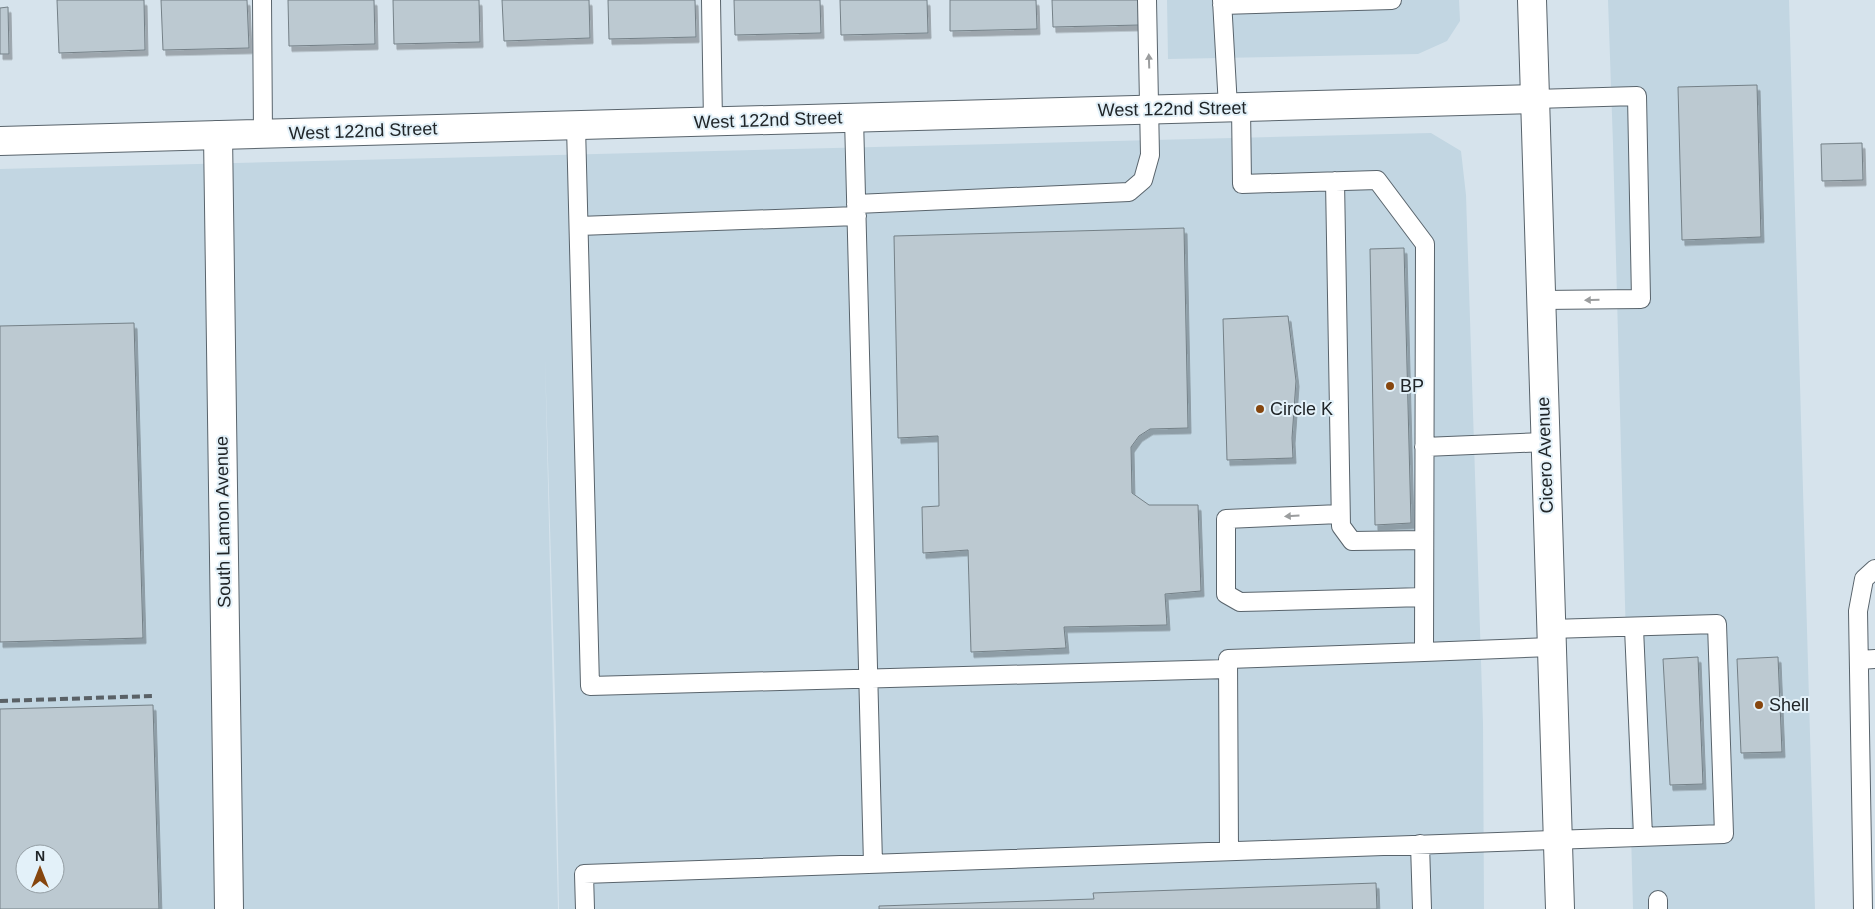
<svg xmlns="http://www.w3.org/2000/svg" width="1875" height="909" viewBox="0 0 1875 909" font-family="Arial,sans-serif">
<style>
.built{fill:#c2d6e2;fill-rule:evenodd}
.building{fill:#bcc9d1;stroke:#748087;fill-rule:evenodd;filter:url(#shadow)}
.lines{fill:none;stroke-linecap:round;stroke-linejoin:round}
.service-casing{stroke:#59646c;stroke-width:20}
.minor-casing{stroke:#59646c;stroke-width:30}
.tertiary-casing{stroke:#59646c;stroke-width:30}
.primary-casing{stroke:#59646c;stroke-width:30}
.service{stroke:#fff;stroke-width:18}
.minor{stroke:#fff;stroke-width:28}
.tertiary{stroke:#fff;stroke-width:28}
.primary{stroke:#fff;stroke-width:28}
.rail{stroke:#5a6166;stroke-width:4;stroke-dasharray:8 4;stroke-linecap:butt}
.oneway{fill:#9b9d9e}
.poi-dot{fill:#86460e;stroke:#e3f1f9;stroke-width:2}
.labels{text-anchor:middle;dominant-baseline:central;stroke-width:4;stroke-linejoin:round;paint-order:stroke}
.street-label{font-size:18px;fill:#202528;stroke:#e3f1f9}
.poi-label{font-size:18px;fill:#202528;stroke:#e3f1f9;text-anchor:start}
</style>
<defs>
<filter id="shadow"><feDropShadow dx="3" dy="5.5" stdDeviation="0" flood-color="#0004"/></filter>
</defs>
<rect width="100%" height="100%" fill="#d6e3ec"/>
<path class="built" d="M 1167,0 L 1459,0 L 1460,21 L 1447,41 L 1418,54 L 1168,59 Z
M 1608,0 L 1789,0 L 1815,909 L 1633,909 L 1613,144 Z
M 1431,133 L 1461,151 L 1466,195 L 1483,723 L 1484,909 L 559,909 L 556,730 L 545,357 L 558,909 L 0,909 L 0,169 ZM 25,854 L 55,854 L 55,884 L 25,884 Z"/>
<path class="building" d="M 57,0 L 144,0 L 145,50 L 59,53 Z
M 161,0 L 247,0 L 249,48 L 163,50 Z
M 288,0 L 374,0 L 375,44 L 289,46 Z
M 393,0 L 479,0 L 480,42 L 394,44 Z
M 502,0 L 589,0 L 590,38 L 504,41 Z
M 608,0 L 695,0 L 696,37 L 609,39 Z
M 734,0 L 820,0 L 821,33 L 735,35 Z
M 840,0 L 927,0 L 928,33 L 841,35 Z
M 950,0 L 1036,0 L 1037,29 L 950,31 Z
M 1052,0 L 1139,0 L 1140,25 L 1053,27 Z
M 8,7 L 9,54 L 0,54 L 0,8 Z
M 1757,85 L 1761,237 L 1682,240 L 1678,87 Z
M 1862,143 L 1863,180 L 1822,181 L 1821,144 Z
M 1184,228 L 1188,428 L 1150,429 L 1139,436 L 1131,447 L 1132,493 L 1149,505 L 1198,505 L 1201,591 L 1165,594 L 1167,625 L 1064,627 L 1066,648 L 971,652 L 968,550 L 923,553 L 922,507 L 939,506 L 938,436 L 898,438 L 894,236 Z
M 1404,248 L 1411,523 L 1375,525 L 1370,249 Z
M 1288,316 L 1296,381 L 1292,438 L 1293,458 L 1227,460 L 1223,319 Z
M 134,323 L 143,638 L 0,642 L 0,326 Z
M 1698,657 L 1703,784 L 1670,785 L 1663,659 Z
M 1778,657 L 1782,752 L 1741,753 L 1737,659 Z
M 153,705 L 159,909 L 0,909 L 0,709 ZM 25,854 L 55,854 L 55,884 L 25,884 Z
M 1376,883 L 1377,909 L 879,909 L 879,906 L 1094,899 L 1093,893 Z"/>
<g class="lines">
<defs>
<path id="service" d="M 262,0 L 263,134
M 711,0 L 713,122
M 1222,0 L 1228,107
M 1222,5 L 1392,0
M 1535,99 L 1637,96 L 1641,299 L 1541,300
M 1241,107 L 1242,184 L 1377,180 L 1425,244 L 1424,652 L 1551,647
M 854,118 L 873,864
M 576,126 L 590,686 L 1228,669
M 1335,181 L 1341,526 L 1352,541 L 1424,540
M 856,204 L 1129,192 L 1143,180 L 1150,155 L 1147,0
M 579,226 L 857,216
M 1424,447 L 1545,442
M 1340,514 L 1226,519 L 1226,594 L 1240,602 L 1424,597
M 1634,628 L 1643,836
M 1859,660 L 1875,659
M 1420,844 L 1422,909
M 1229,851 L 1228,659 L 1424,652
M 1658,900 L 1658,909
M 585,909 L 584,874 L 1724,834 L 1717,624 L 1551,629
M 1863,909 L 1858,611 L 1864,579 L 1875,569"/>
<path id="minor" d="M 218,135 L 229,909"/>
<path id="tertiary" d="M 0,141 L 1535,99"/>
<path id="primary" d="M 1532,0 L 1560,909"/>
</defs>
<use href="#service" class="service-casing"/>
<use href="#minor" class="minor-casing"/>
<use href="#tertiary" class="tertiary-casing"/>
<use href="#primary" class="primary-casing"/>
<use href="#service" class="service"/>
<use href="#minor" class="minor"/>
<use href="#tertiary" class="tertiary"/>
<use href="#primary" class="primary"/>
<path class="rail" d="M 0,701 L 153,696"/>
</g>
<defs><path id="oneway-solid" d="M-6-.8H1V-3.2L6.5 0L1 3.2V.8H-6Z" transform="scale(1.25)"/></defs>
<g class="oneway">
<use href="#oneway-solid" transform="translate(1149 61) rotate(-92)"/>
<use href="#oneway-solid" transform="translate(1592 300) rotate(179)"/>
<use href="#oneway-solid" transform="translate(1292 516) rotate(177)"/>
</g>
<g class="poi-dot">
<circle cx="1390" cy="386" r="5"/>
<circle cx="1260" cy="409" r="5"/>
<circle cx="1759" cy="705" r="5"/>
</g>
<g class="labels">
<g class="street-label">
<text transform="translate(1172 109) rotate(-1)">West 122nd Street</text>
<text transform="translate(768 120) rotate(-2)">West 122nd Street</text>
<text transform="translate(363 131) rotate(-2)">West 122nd Street</text>
<text transform="translate(1545 455) rotate(-92)">Cicero Avenue</text>
<text transform="translate(223 522) rotate(-91)">South Lamon Avenue</text>
</g>
<g class="poi-label">
<text x="1400" y="386">BP</text>
<text x="1270" y="409">Circle K</text>
<text x="1769" y="705">Shell</text>
</g>
</g>
<g transform="translate(40 869)"><circle r="24" fill="#e3f1f9" stroke="#959fa5"/>
<path d="M0-4L9 19L0 12L-9 19Z" fill="#86460e"/>
<text y="-8" font-size="14" font-weight="bold" text-anchor="middle" fill="#202528">N</text>
</g>
</svg>
